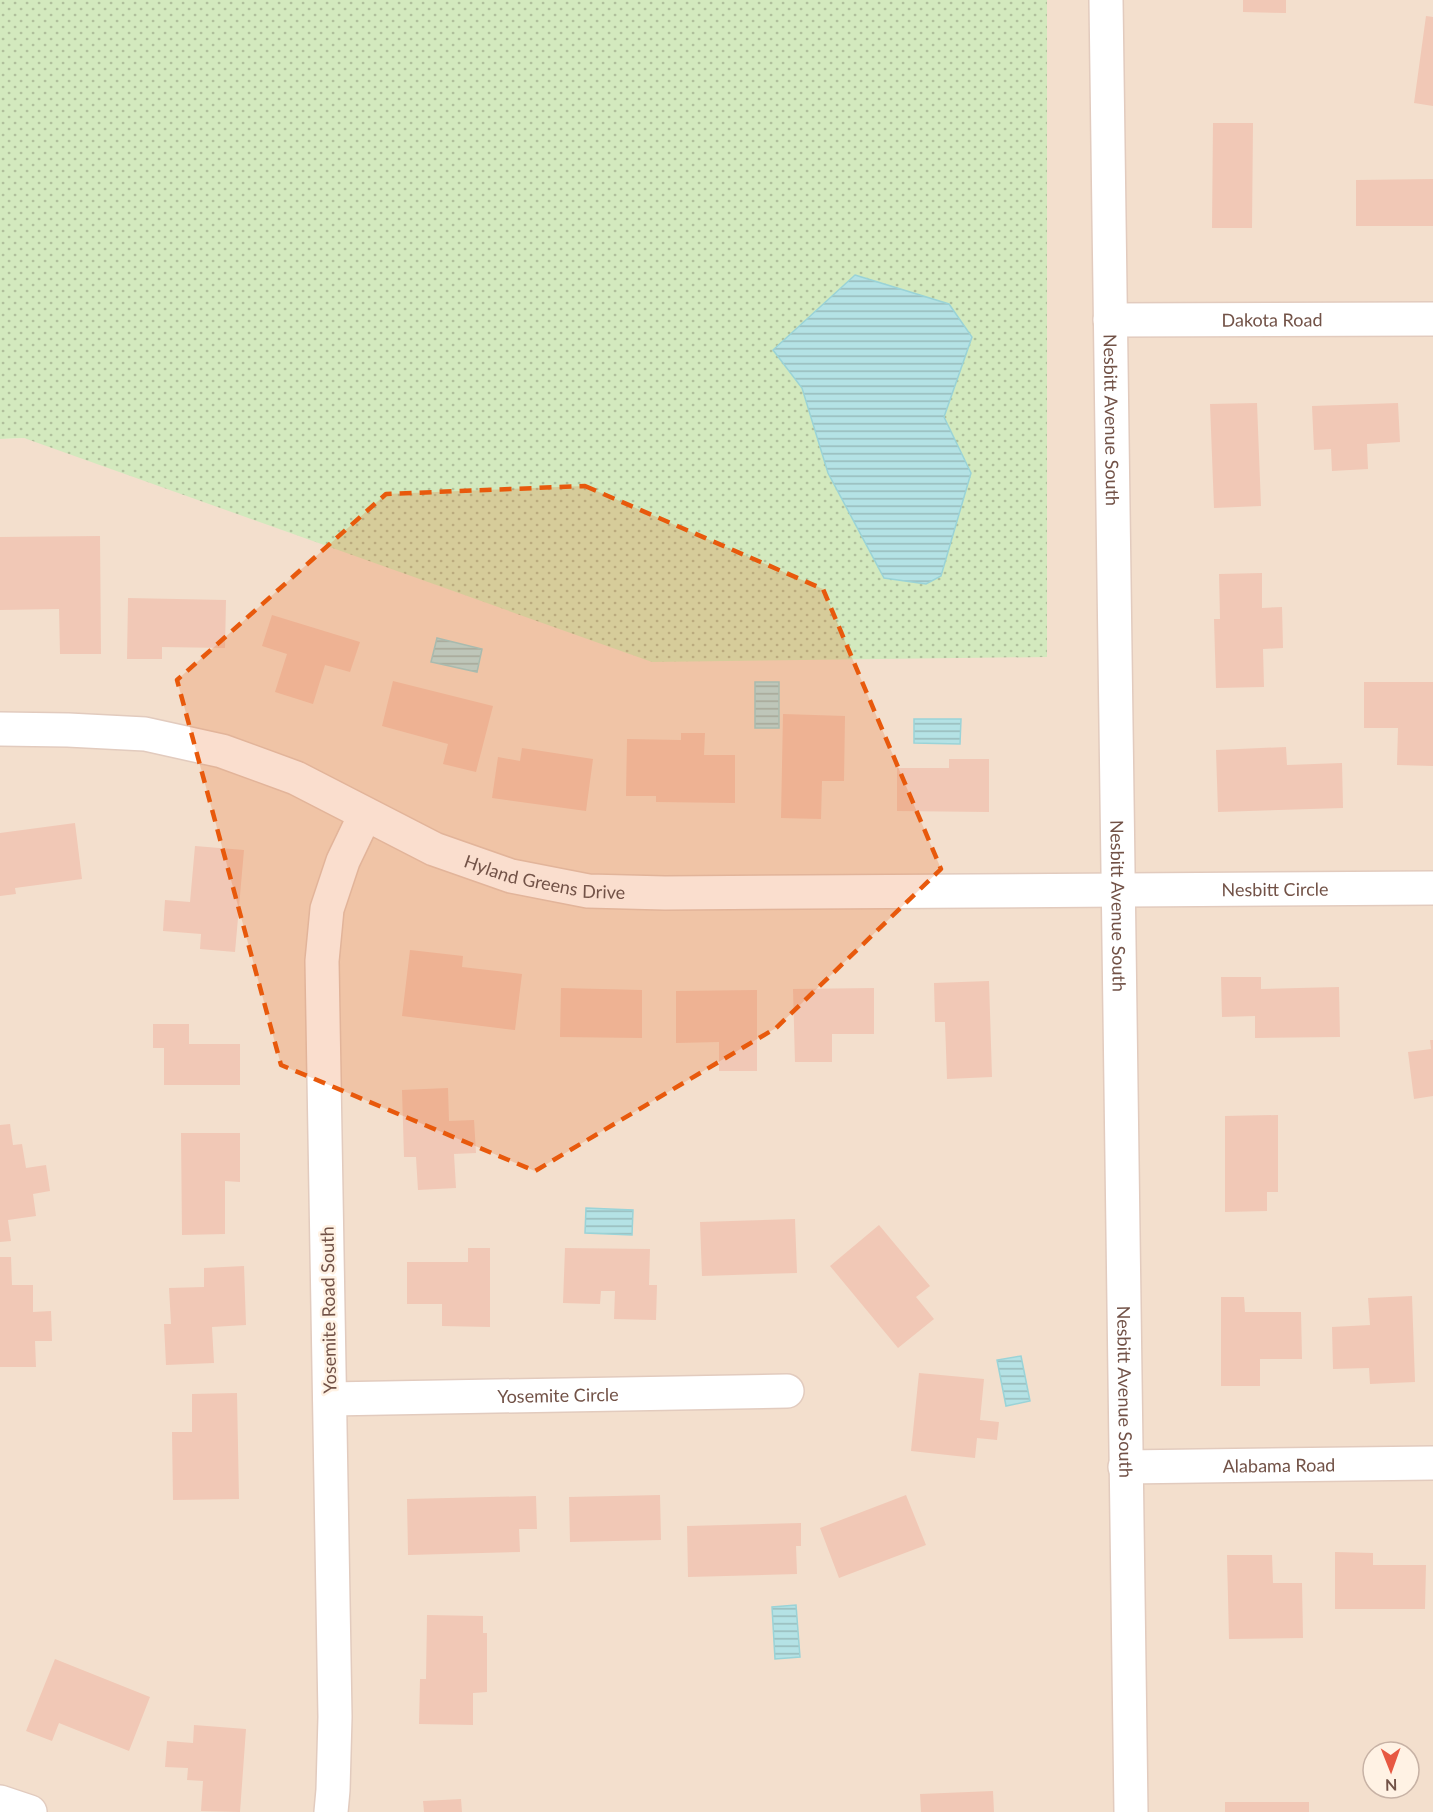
<svg xmlns="http://www.w3.org/2000/svg" width="1433" height="1812" viewBox="0 0 1433 1812" font-family="Lato,sans-serif">
<style>
.residential{fill:#f3dfcd;fill-rule:evenodd}
.grass{fill:url(#grass-dots)}
.water{fill:url(#water-rules);stroke:#9ad3d7;stroke-width:1.5}
.building{fill:#f1c8b6}
.lines{fill:none;stroke-linecap:round;stroke-linejoin:round}
.minor-casing{stroke:#e2cbbe;stroke-width:36}
.tertiary-casing{stroke:#e2cbbe;stroke-width:36}
.minor{stroke:#fff;stroke-width:33}
.tertiary{stroke:#fff;stroke-width:33}
.marked{fill:#e8590c;fill-opacity:0.2;stroke:#e8590c;stroke-width:4.5;stroke-dasharray:12 8;stroke-linejoin:round}
.labels{text-anchor:middle;dominant-baseline:central;stroke-width:5;stroke-linejoin:round;paint-order:stroke}
.street-label{font-size:18px;fill:#725247;stroke:#fff2e4}
</style>
<defs>
<pattern id="grass-dots" width="8" height="8" patternUnits="userSpaceOnUse" patternTransform="scale(1.5)"><rect width="8" height="8" fill="#d3e9be"/><path d="M2 2h.1M6 6h.1" fill="none" stroke="#b0bf9c" stroke-width="1.8" stroke-linecap="round"/></pattern>
<pattern id="water-rules" width="6" height="5" patternUnits="userSpaceOnUse" patternTransform="scale(1.5)"><rect width="6" height="5" fill="#b4e2e5"/><path d="M0 2.5h6" fill="none" stroke="#97babb"/></pattern>
</defs>
<rect width="100%" height="100%" fill="#fceede"/>
<path class="residential" d="M 1047,0 L 1433,0 L 1433,1812 L 0,1812 L 0,439 L 24,438 L 1047,657 ZM 1373,1752 L 1409,1752 L 1409,1788 L 1373,1788 Z"/>
<path class="grass" d="M 0,0 L 1047,0 L 1047,657 L 652,662 L 24,438 L 0,439 Z"/>
<path class="water" d="M 855,275 L 949,304 L 972,337 L 944,417 L 971,473 L 941,576 L 926,584 L 884,578 L 828,473 L 802,388 L 773,350 Z
M 437,638 L 482,649 L 477,672 L 431,662 Z
M 755,682 L 779,682 L 779,728 L 755,728 Z
M 914,719 L 961,719 L 960,744 L 914,743 Z
M 586,1208 L 633,1210 L 632,1235 L 585,1233 Z
M 1021,1356 L 1030,1401 L 1006,1406 L 997,1360 Z
M 796,1605 L 800,1657 L 775,1659 L 772,1607 Z"/>
<path class="building" d="M 1243,0 L 1286,0 L 1286,13 L 1243,12 Z
M 1426,16 L 1433,17 L 1433,106 L 1414,103 Z
M 1213,123 L 1253,123 L 1252,228 L 1212,228 Z
M 1433,179 L 1433,226 L 1356,226 L 1356,180 Z
M 1257,403 L 1261,506 L 1214,508 L 1210,404 Z
M 1398,403 L 1400,442 L 1367,444 L 1368,469 L 1332,471 L 1331,449 L 1314,450 L 1312,406 Z
M 100,536 L 101,654 L 60,654 L 59,609 L 0,610 L 0,537 Z
M 1262,573 L 1262,608 L 1282,607 L 1283,648 L 1263,649 L 1264,687 L 1216,688 L 1214,619 L 1220,619 L 1219,574 Z
M 128,598 L 226,600 L 225,648 L 162,647 L 162,659 L 127,659 Z
M 272,615 L 360,642 L 350,672 L 325,665 L 313,704 L 275,692 L 287,654 L 262,646 Z
M 393,681 L 493,706 L 476,772 L 443,764 L 448,744 L 382,726 Z
M 1364,682 L 1433,682 L 1433,766 L 1397,765 L 1398,728 L 1364,728 Z
M 783,714 L 845,716 L 844,781 L 822,781 L 821,819 L 781,818 Z
M 681,733 L 705,733 L 704,755 L 735,755 L 735,803 L 656,802 L 656,796 L 626,796 L 627,739 L 681,740 Z
M 1286,747 L 1287,765 L 1342,763 L 1343,808 L 1218,812 L 1216,750 Z
M 522,748 L 593,759 L 586,811 L 492,798 L 498,757 L 520,761 Z
M 949,759 L 989,759 L 989,812 L 897,811 L 897,768 L 949,768 Z
M 75,823 L 82,879 L 15,888 L 16,894 L 0,896 L 0,833 Z
M 195,846 L 244,850 L 235,952 L 200,949 L 201,934 L 163,931 L 165,900 L 190,902 Z
M 410,950 L 463,956 L 462,967 L 522,974 L 515,1030 L 402,1016 Z
M 1221,977 L 1261,977 L 1261,989 L 1339,987 L 1340,1037 L 1255,1038 L 1255,1016 L 1222,1017 Z
M 989,981 L 992,1077 L 947,1079 L 945,1022 L 935,1022 L 934,983 Z
M 561,988 L 642,990 L 642,1038 L 560,1037 Z
M 874,988 L 874,1034 L 832,1034 L 832,1062 L 795,1062 L 793,989 Z
M 757,990 L 757,1071 L 719,1071 L 719,1042 L 676,1043 L 676,991 Z
M 153,1024 L 189,1024 L 189,1044 L 240,1044 L 240,1085 L 164,1085 L 164,1048 L 153,1048 Z
M 1430,1040 L 1433,1040 L 1433,1096 L 1414,1099 L 1408,1052 L 1431,1049 Z
M 448,1088 L 449,1121 L 474,1120 L 476,1153 L 454,1154 L 456,1188 L 418,1190 L 416,1157 L 404,1157 L 402,1090 Z
M 1278,1115 L 1278,1192 L 1267,1192 L 1267,1211 L 1225,1212 L 1225,1116 Z
M 10,1124 L 13,1145 L 22,1144 L 26,1168 L 46,1165 L 50,1191 L 33,1194 L 36,1216 L 8,1220 L 11,1241 L 0,1242 L 0,1125 Z
M 181,1133 L 240,1133 L 240,1182 L 225,1181 L 225,1234 L 182,1235 Z
M 795,1219 L 797,1273 L 702,1276 L 700,1222 Z
M 879,1225 L 930,1286 L 916,1297 L 934,1319 L 898,1348 L 830,1266 Z
M 468,1248 L 490,1248 L 490,1327 L 442,1326 L 442,1304 L 407,1304 L 407,1262 L 468,1262 Z
M 565,1248 L 650,1249 L 649,1285 L 657,1285 L 656,1320 L 614,1319 L 615,1291 L 601,1291 L 600,1304 L 563,1303 Z
M 0,1257 L 11,1257 L 12,1285 L 33,1285 L 33,1312 L 51,1311 L 52,1341 L 35,1341 L 36,1367 L 0,1367 Z
M 244,1266 L 246,1325 L 212,1327 L 214,1363 L 166,1365 L 164,1324 L 171,1324 L 169,1288 L 204,1287 L 204,1268 Z
M 1412,1296 L 1415,1382 L 1370,1384 L 1369,1368 L 1333,1369 L 1332,1327 L 1370,1325 L 1368,1298 Z
M 1221,1297 L 1244,1297 L 1245,1312 L 1301,1312 L 1302,1359 L 1260,1359 L 1260,1386 L 1221,1386 Z
M 919,1373 L 984,1379 L 980,1420 L 999,1422 L 997,1440 L 977,1438 L 975,1458 L 911,1451 Z
M 237,1393 L 239,1499 L 173,1500 L 172,1432 L 192,1432 L 192,1394 Z
M 660,1495 L 661,1540 L 570,1542 L 569,1497 Z
M 906,1495 L 926,1545 L 839,1578 L 820,1528 Z
M 536,1496 L 537,1529 L 519,1529 L 520,1552 L 408,1555 L 407,1499 Z
M 801,1523 L 801,1546 L 796,1546 L 797,1574 L 688,1577 L 687,1526 Z
M 1335,1552 L 1373,1553 L 1373,1565 L 1426,1565 L 1425,1609 L 1335,1609 Z
M 1227,1555 L 1272,1555 L 1273,1583 L 1302,1583 L 1303,1638 L 1229,1639 Z
M 427,1615 L 483,1616 L 483,1633 L 487,1633 L 487,1692 L 473,1693 L 473,1725 L 419,1724 L 420,1679 L 426,1679 Z
M 55,1659 L 150,1697 L 129,1751 L 59,1723 L 52,1741 L 26,1731 Z
M 194,1725 L 246,1729 L 240,1812 L 201,1811 L 203,1781 L 187,1780 L 188,1768 L 165,1767 L 167,1741 L 193,1743 Z
M 993,1791 L 994,1812 L 921,1812 L 920,1794 Z
M 461,1799 L 462,1812 L 424,1812 L 423,1801 Z
M 1225,1802 L 1309,1802 L 1309,1812 L 1225,1812 Z"/>
<g class="lines">
<defs>
<g id="minor">
<path id="s1" d="M 1110,320 L 1433,319"/>
<path id="s2" d="M 0,729 L 68,730 L 145,734 L 222,751 L 296,778 L 434,849 L 511,876 L 588,891 L 665,893 L 1433,888"/>
<path id="s3" d="M 330,1399 L 787,1391"/>
<path id="s4" d="M 1125,1467 L 1433,1463"/>
<path d="M 0,1802 L 30,1812"/>
<path d="M 331,1812 L 333,1790 L 335,1717 L 322,961 L 327,909 L 343,861 L 365,815"/>
</g>
<g id="tertiary">
<path id="s5" d="M 1106,0 L 1131,1812"/>
</g>
</defs>
<use href="#minor" class="minor-casing"/>
<use href="#tertiary" class="tertiary-casing"/>
<use href="#minor" class="minor"/>
<use href="#tertiary" class="tertiary"/>
</g>
<path class="marked" d="M 585,486 L 823,589 L 941,869 L 776,1028 L 535,1171 L 281,1065 L 177,680 L 386,494 Z"/>
<g class="labels">
<g class="street-label">
<text stroke="none"><textPath href="#s1" startOffset="162">Dakota Road</textPath></text>
<text stroke="none"><textPath href="#s5" startOffset="420">Nesbitt Avenue South</textPath></text>
<text stroke="none"><textPath href="#s2" startOffset="573">Hyland Greens Drive</textPath></text>
<text stroke="none"><textPath href="#s2" startOffset="1305">Nesbitt Circle</textPath></text>
<text stroke="none"><textPath href="#s5" startOffset="906">Nesbitt Avenue South</textPath></text>
<text transform="translate(328 1310) rotate(-91)">Yosemite Road South</text>
<text stroke="none"><textPath href="#s5" startOffset="1392">Nesbitt Avenue South</textPath></text>
<text stroke="none"><textPath href="#s3" startOffset="228">Yosemite Circle</textPath></text>
<text stroke="none"><textPath href="#s4" startOffset="154">Alabama Road</textPath></text>
</g>
</g>
<g transform="translate(1391 1770) rotate(179)"><circle r="28" fill="#fff2e4" stroke="#c7b2a5" stroke-width="1.5"/>
<path d="M0-4.5L10 22L0 15L-10 22Z" fill="#e75842"/>
<text y="-9" font-size="16" font-weight="bold" text-anchor="middle" fill="#725247">N</text>
</g>
</svg>
